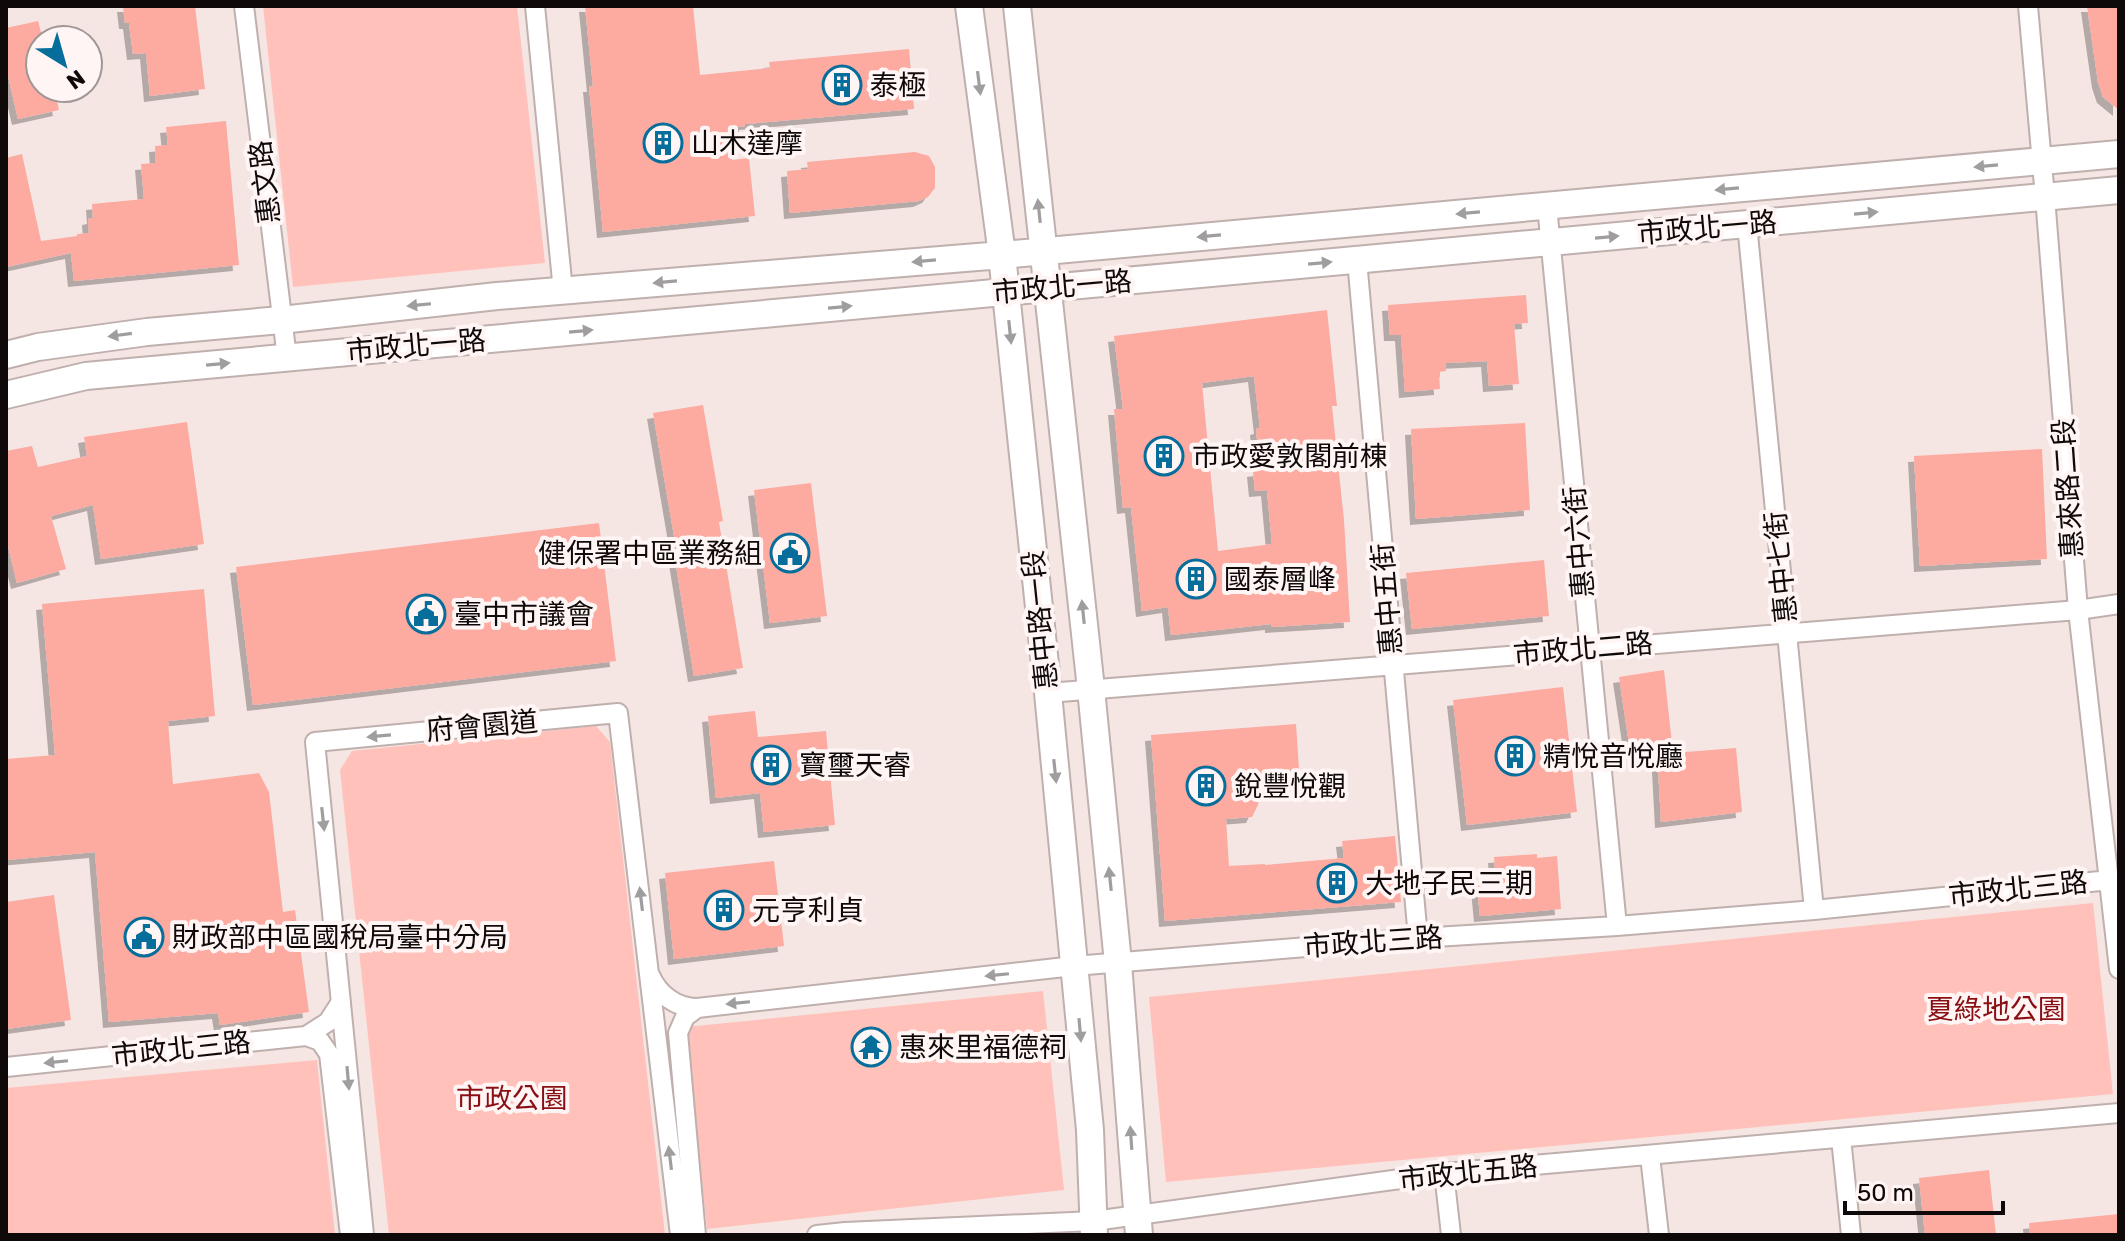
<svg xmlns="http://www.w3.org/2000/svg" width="2125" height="1241" viewBox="0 0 2125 1241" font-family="Rubik,'Noto Sans TC',sans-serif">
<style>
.green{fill:#ffc1b9}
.building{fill:#fdaaa1;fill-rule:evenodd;filter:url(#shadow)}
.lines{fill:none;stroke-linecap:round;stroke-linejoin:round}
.street-casing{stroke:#bfb0ae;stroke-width:22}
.secondary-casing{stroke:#bfb0ae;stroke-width:30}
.street{stroke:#fff;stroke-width:18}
.secondary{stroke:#fff;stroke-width:26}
.oneway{fill:#9f9d9d}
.labels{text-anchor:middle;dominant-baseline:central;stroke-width:8;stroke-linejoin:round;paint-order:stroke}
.poi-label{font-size:28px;fill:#0f0a09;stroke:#fef5f4;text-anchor:start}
.street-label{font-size:28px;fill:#0f0a09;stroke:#fef5f4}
.park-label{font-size:28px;fill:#8a0f14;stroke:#fef5f4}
</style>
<defs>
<filter id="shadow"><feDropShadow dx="-6" dy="6" stdDeviation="0" flood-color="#0004"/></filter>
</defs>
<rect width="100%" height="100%" fill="#f5e6e4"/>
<path class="green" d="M 263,6 L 517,6 L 545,263 L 293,287 Z
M 596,726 L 610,742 L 665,1235 L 389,1235 L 340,770 L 352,751 Z
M 2093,903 L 2113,1094 L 1166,1182 L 1149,997 Z
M 1043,991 L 1064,1190 L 707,1229 L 686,1027 Z
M 317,1060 L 335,1235 L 6,1235 L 6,1088 Z"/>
<path class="building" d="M 123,6 L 195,6 L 205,89 L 150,96 L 146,53 L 133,54 L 129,23 L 125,23 Z
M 585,6 L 693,6 L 700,75 L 770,68 L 769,62 L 909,49 L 914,109 L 745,124 L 745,126 L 729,128 L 732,160 L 749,158 L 755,216 L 603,232 L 589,86 L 593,86 Z
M 2087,6 L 2119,6 L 2119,110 L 2103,97 L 2098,82 Z
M 38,21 L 43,40 L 40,40 L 40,88 L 54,88 L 59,110 L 18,119 L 6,67 L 6,28 Z
M 226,121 L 239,265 L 74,281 L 71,253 L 6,267 L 6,158 L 22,154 L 41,241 L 77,236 L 77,234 L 89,233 L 88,219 L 93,218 L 92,204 L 144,199 L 141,164 L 156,163 L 155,146 L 168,145 L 166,127 Z
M 915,152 L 929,156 L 935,167 L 935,188 L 928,197 L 919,201 L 790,213 L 787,171 L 808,169 L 807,162 Z
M 1526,295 L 1528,323 L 1514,324 L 1519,384 L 1489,386 L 1487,361 L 1446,363 L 1446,371 L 1439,372 L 1440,389 L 1405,392 L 1401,335 L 1390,335 L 1388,305 Z
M 1327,310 L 1337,406 L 1332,406 L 1344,520 L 1350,622 L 1271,627 L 1271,624 L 1171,635 L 1168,607 L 1142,611 L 1131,507 L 1123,508 L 1114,409 L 1123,409 L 1114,336 ZM 1254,376 L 1260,428 L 1256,429 L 1260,470 L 1253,471 L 1255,491 L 1267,490 L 1272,544 L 1218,551 L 1202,383 Z
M 703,405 L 723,521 L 719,522 L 743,668 L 694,676 L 675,559 L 678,559 L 653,413 Z
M 187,422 L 204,544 L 101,559 L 93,505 L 51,516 L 66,569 L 17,583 L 6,538 L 6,451 L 32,446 L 38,467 L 87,456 L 84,437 Z
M 1525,423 L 1530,510 L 1416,519 L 1411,429 Z
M 2042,449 L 2047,559 L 1920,566 L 1914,456 Z
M 811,483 L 827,616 L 770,623 L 754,490 Z
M 599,523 L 616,661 L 253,705 L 236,567 Z
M 1544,560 L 1549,616 L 1412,629 L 1406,573 Z
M 204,589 L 215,716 L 168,721 L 173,784 L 259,773 L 269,792 L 283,912 L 295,910 L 309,1012 L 220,1025 L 218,1013 L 109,1022 L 95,852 L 6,860 L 6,759 L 55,755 L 42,604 Z
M 1664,670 L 1673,753 L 1736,748 L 1742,812 L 1661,822 L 1657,747 L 1630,750 L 1619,677 Z
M 1563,687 L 1577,812 L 1467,825 L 1453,700 Z
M 755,711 L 758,737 L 826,731 L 835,825 L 764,832 L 760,793 L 716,798 L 708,716 Z
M 1296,724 L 1299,769 L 1254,773 L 1260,792 L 1258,805 L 1252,817 L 1226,819 L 1229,866 L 1265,864 L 1265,865 L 1344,858 L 1342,841 L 1395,836 L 1401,902 L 1165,921 L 1151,735 Z
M 1537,854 L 1537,858 L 1557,856 L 1561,909 L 1480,916 L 1477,885 L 1496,884 L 1494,857 Z
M 774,861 L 784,946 L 674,959 L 665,873 Z
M 54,895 L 71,1020 L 6,1029 L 6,902 Z
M 1989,1170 L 1996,1235 L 1925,1235 L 1919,1178 Z
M 2119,1214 L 2119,1235 L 2030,1235 L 2029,1223 Z"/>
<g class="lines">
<defs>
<path id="street" d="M 244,6 L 287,358
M 535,6 L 563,291
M 2028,6 L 2045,197 L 2078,610 L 2119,969
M 1547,206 L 1617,926
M 1747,224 L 1814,910
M 1357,260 L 1418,938
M 1048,693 L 2078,610 L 2119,604
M 650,975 C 658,994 676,1008 697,1008 L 1074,966 L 1418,938 L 1617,926 L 1814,910 L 2110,880
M 306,1036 L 320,1041 L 329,1054 L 350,1235
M 6,1067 L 306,1036 L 328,1022 L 341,1002
M 1841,1138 L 1851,1235
M 1650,1156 L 1659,1235
M 1444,1173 L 1451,1235
M 364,1235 L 315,742 L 618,713 L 680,1235
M 696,1235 L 678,1033 L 685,1017 L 697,1008
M 817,1235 L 845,1232 L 1094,1221 L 1444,1173 L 2119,1113"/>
<path id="secondary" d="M 969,6 L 1002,255 L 1048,693 L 1090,1130 L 1094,1235
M 1017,6 L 1091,689 L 1118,963 L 1139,1235
M 6,355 L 38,347 L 147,332 L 281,320 L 497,296 L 1002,255 L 2119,154
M 6,395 L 86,376 L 141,371 L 2119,190"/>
</defs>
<use href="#street" class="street-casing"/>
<use href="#secondary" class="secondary-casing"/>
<use href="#street" class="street"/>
<use href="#secondary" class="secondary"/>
</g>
<defs><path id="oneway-solid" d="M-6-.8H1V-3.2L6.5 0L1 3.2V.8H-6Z" transform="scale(2)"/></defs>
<g class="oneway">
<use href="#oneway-solid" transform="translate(979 83) rotate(83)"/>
<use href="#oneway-solid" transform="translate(1986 166) rotate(175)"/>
<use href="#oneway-solid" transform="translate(1727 189) rotate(175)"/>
<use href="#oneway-solid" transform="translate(1039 211) rotate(-96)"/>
<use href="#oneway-solid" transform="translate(1468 213) rotate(175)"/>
<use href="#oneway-solid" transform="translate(1866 213) rotate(-5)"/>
<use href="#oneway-solid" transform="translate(1209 236) rotate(175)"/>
<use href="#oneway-solid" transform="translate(1607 237) rotate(-5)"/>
<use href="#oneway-solid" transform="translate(924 261) rotate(175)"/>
<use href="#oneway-solid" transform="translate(1320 263) rotate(-5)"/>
<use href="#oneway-solid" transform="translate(665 282) rotate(175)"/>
<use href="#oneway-solid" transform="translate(419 305) rotate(174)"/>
<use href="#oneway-solid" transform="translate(840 307) rotate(-5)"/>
<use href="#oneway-solid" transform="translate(581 331) rotate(-5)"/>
<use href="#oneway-solid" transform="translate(1010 332) rotate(84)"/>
<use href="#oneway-solid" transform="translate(120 335) rotate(172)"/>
<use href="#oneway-solid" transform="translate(218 364) rotate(-5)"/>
<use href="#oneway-solid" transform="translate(1083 612) rotate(-96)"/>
<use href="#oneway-solid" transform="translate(379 736) rotate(175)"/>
<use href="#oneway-solid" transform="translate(1055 771) rotate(84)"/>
<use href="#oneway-solid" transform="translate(323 819) rotate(84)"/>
<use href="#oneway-solid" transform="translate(1110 879) rotate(-96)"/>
<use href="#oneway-solid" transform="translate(641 899) rotate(-97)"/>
<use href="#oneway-solid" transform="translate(997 975) rotate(174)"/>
<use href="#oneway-solid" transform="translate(738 1003) rotate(174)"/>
<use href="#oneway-solid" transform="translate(1080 1030) rotate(85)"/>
<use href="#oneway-solid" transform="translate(56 1062) rotate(174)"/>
<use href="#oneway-solid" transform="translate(348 1078) rotate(85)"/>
<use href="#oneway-solid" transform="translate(1131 1138) rotate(-94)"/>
<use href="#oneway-solid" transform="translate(670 1158) rotate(-97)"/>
</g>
<defs>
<symbol id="building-ring" viewBox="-11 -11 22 22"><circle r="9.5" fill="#fef5f4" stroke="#076e9b" stroke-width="1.5"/><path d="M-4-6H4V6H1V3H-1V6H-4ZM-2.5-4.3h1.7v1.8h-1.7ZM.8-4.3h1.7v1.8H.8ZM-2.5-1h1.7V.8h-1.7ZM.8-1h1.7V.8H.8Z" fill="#076e9b"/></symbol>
<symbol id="civic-ring" viewBox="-11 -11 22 22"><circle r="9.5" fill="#fef5f4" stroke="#076e9b" stroke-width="1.5"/><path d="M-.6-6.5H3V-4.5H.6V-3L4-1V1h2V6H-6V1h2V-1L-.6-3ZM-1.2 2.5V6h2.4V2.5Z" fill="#076e9b"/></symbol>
<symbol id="temple-ring" viewBox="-11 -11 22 22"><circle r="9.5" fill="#fef5f4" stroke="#076e9b" stroke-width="1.5"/><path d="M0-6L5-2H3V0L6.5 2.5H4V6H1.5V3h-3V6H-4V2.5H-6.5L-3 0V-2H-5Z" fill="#076e9b"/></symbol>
</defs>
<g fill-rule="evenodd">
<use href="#building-ring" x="820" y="63" width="44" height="44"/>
<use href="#building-ring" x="641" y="121" width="44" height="44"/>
<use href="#building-ring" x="1142" y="434" width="44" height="44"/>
<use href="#civic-ring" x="768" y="531" width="44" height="44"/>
<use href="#building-ring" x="1174" y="557" width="44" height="44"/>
<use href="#civic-ring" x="404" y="592" width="44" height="44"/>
<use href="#building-ring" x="1493" y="734" width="44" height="44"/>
<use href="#building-ring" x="749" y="743" width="44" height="44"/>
<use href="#building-ring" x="1184" y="764" width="44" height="44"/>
<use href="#building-ring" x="1315" y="861" width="44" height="44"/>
<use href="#building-ring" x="702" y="888" width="44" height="44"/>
<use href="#civic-ring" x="122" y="915" width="44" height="44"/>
<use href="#temple-ring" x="849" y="1025" width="44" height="44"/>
</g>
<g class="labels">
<g class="poi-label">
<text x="870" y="85">泰極</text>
<text x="691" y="143">山木達摩</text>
<text x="1192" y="456">市政愛敦閣前棟</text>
<text x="762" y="553" text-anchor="end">健保署中區業務組</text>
<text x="1224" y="579">國泰層峰</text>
<text x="454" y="614">臺中市議會</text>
<text x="1543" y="756">精悅音悅廳</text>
<text x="799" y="765">寶璽天睿</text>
<text x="1234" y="786">銳豐悅觀</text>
<text x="1365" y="883">大地子民三期</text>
<text x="752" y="910">元亨利貞</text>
<text x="172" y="937">財政部中區國稅局臺中分局</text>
<text x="899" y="1047">惠來里福德祠</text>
</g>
<g class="street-label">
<text transform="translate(265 182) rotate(-97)">惠文路</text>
<text transform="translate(1707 228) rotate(-5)">市政北一路</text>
<text transform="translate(1062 287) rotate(-5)">市政北一路</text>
<text transform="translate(416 346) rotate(-5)">市政北一路</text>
<text transform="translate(2068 488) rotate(-94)">惠來路二段</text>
<text transform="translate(1579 542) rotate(-95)">惠中六街</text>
<text transform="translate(1781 567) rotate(-96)">惠中七街</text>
<text transform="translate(1387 599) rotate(-95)">惠中五街</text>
<text transform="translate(1040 620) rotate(-96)">惠中路一段</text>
<text transform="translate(1583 649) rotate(-5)">市政北二路</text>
<text transform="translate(482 726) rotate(-5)">府會園道</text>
<text transform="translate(2018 889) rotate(-6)">市政北三路</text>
<text transform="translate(1373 942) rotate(-4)">市政北三路</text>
<text transform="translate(181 1049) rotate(-6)">市政北三路</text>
<text transform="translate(1468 1173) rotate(-6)">市政北五路</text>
</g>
<g class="park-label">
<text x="1996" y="1009">夏綠地公園</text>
<text x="512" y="1098">市政公園</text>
</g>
</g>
<rect width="2125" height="1241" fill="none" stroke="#0f0a09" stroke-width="16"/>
<g transform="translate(64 64) rotate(143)"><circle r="38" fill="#fef5f4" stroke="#9e9796" stroke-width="2"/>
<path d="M0-6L14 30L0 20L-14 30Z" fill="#076e9b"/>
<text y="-12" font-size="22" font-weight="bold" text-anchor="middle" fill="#0f0a09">N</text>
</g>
<path d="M1845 1201v12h158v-12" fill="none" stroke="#0f0a09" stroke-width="4"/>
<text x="1857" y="1201" font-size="24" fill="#0f0a09" stroke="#fef5f4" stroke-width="6" paint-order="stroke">50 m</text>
</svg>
